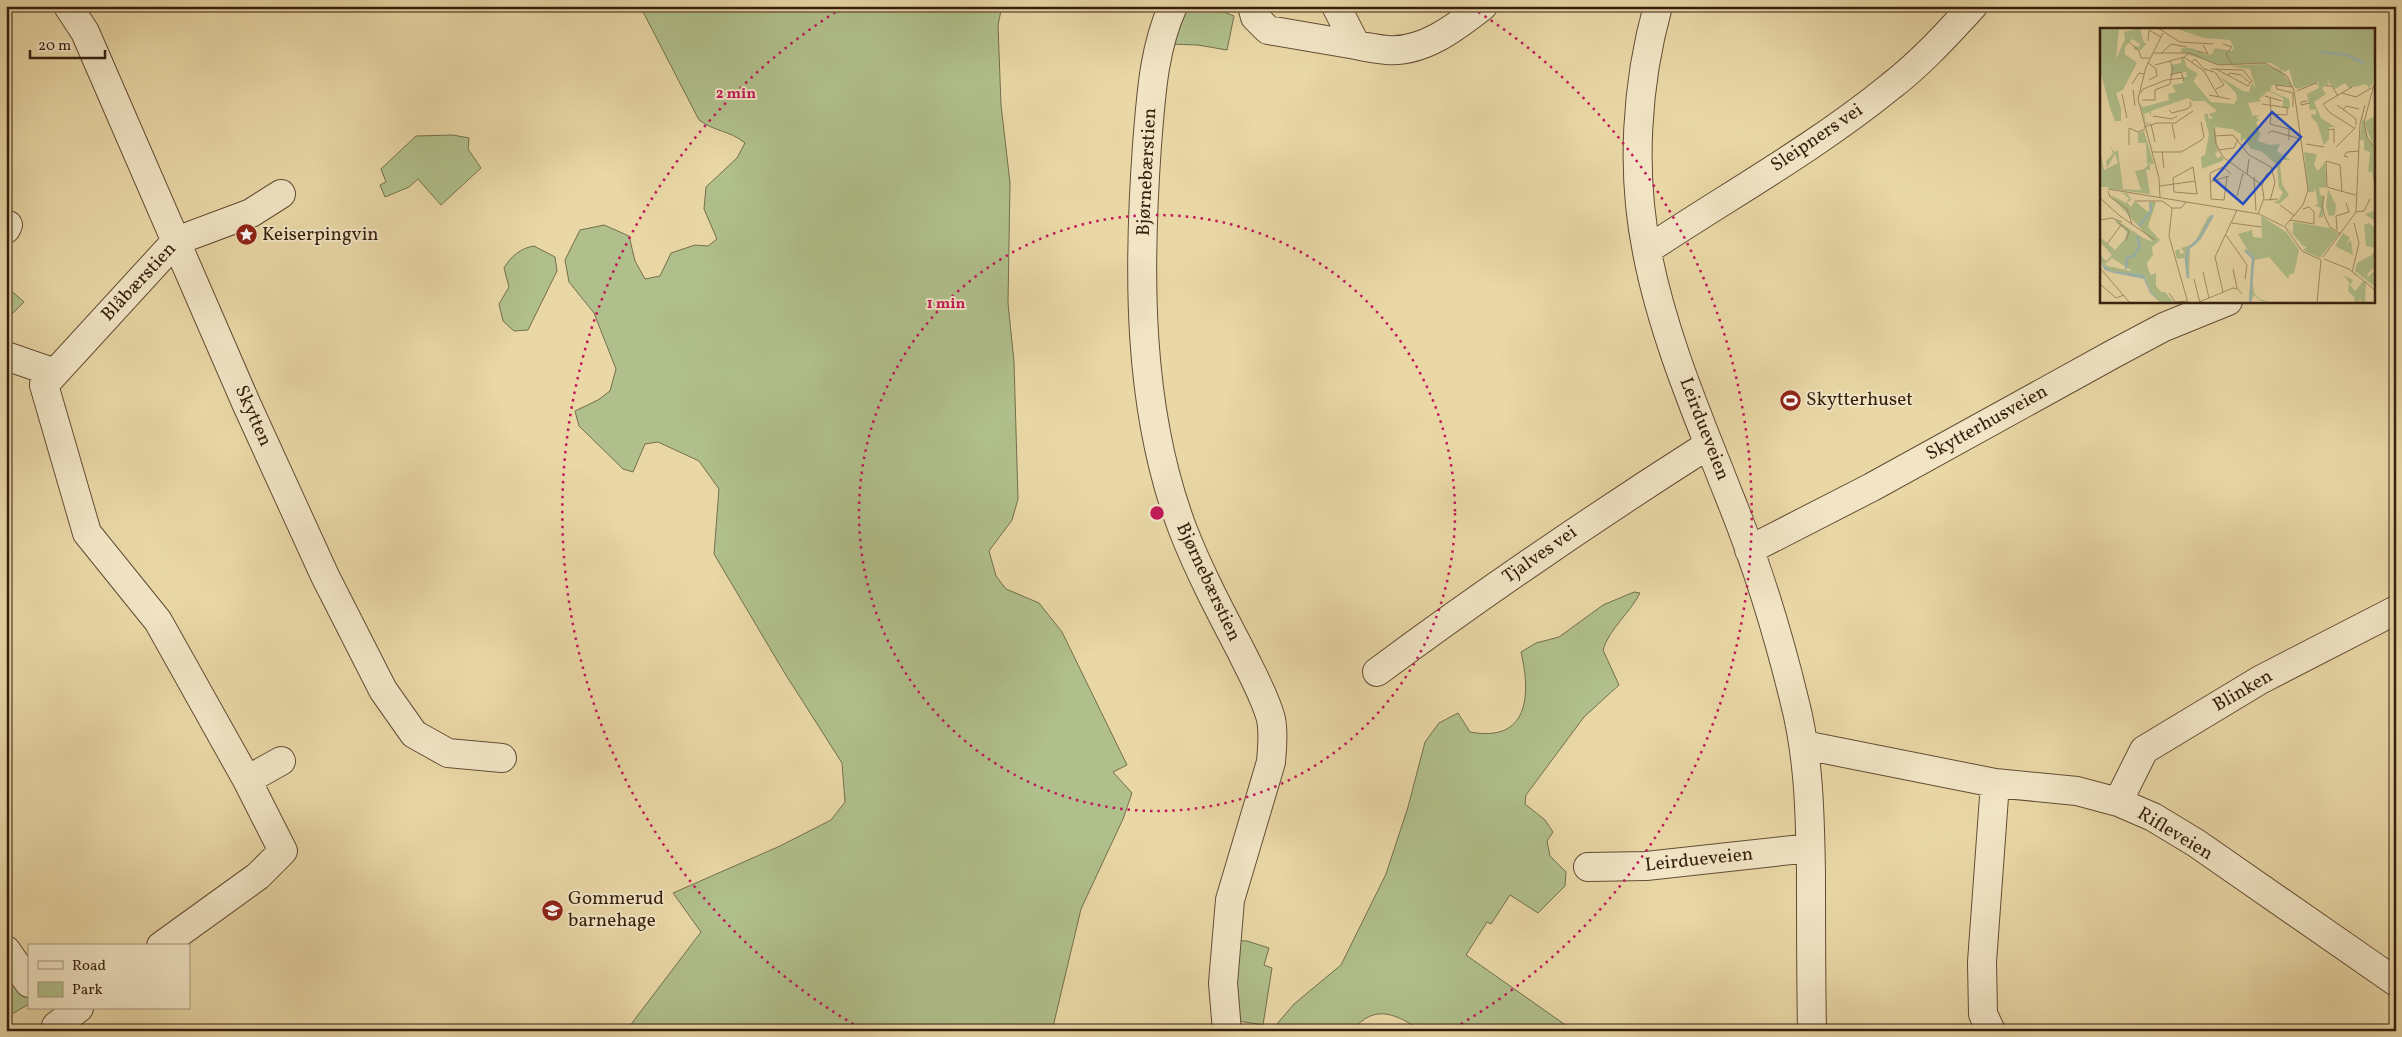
<svg xmlns="http://www.w3.org/2000/svg" width="2402" height="1037" viewBox="0 0 2402 1037" font-family="Vollkorn,serif">
<style>
.green{fill:#b0bf8b;stroke:#736f4c}
.lines{fill:none;stroke-linecap:round;stroke-linejoin:round}
.minor-casing{stroke:#634d34;stroke-width:30}
.minor{stroke:#f1e5c5;stroke-width:28}
.ring{fill:none;stroke:#c2185b;stroke-width:2.5;stroke-dasharray:2.5 5}
.labels{text-anchor:middle;dominant-baseline:central;stroke-width:4;stroke-linejoin:round;paint-order:stroke}
.street-label{font-size:19px;fill:#361f0e;stroke:#f1e5c5}
.poi-label{font-size:19px;fill:#361f0e;stroke:#f1e5c5;text-anchor:start}
.inset-river{fill:none;stroke:#9cb7b3;stroke-width:2.5}
.inset-road{fill:none;stroke:#a18d69;stroke-width:1}
.view{fill:#1d4ed8;fill-opacity:0.15;stroke:#1d4ed8;stroke-width:2.5}
.inset-edge{fill:none;stroke:#361f0e;stroke-width:2.5}
.centre{fill:#c2185b;stroke:#f1e5c5;stroke-width:2.5}
.ring-label{font-size:15px;text-anchor:middle;font-weight:bold;fill:#c2185b;stroke:#f1e5c5;stroke-width:4;stroke-linejoin:round;paint-order:stroke}
</style>
<rect width="100%" height="100%" fill="#e9d7a6"/>
<filter id="stains"><feTurbulence type="fractalNoise" baseFrequency=".004" numOctaves="4"/><feColorMatrix values="0 0 0 0 .2 0 0 0 0 .09 0 0 0 0 .02 0 0 0 .5 -.17"/></filter>
<radialGradient id="worn" r=".72"><stop offset=".6" stop-color="#630" stop-opacity="0"/><stop offset="1" stop-color="#630" stop-opacity=".3"/></radialGradient>
<path class="green" d="M 640,6 L 1002,6 L 998,25 L 1001,105 L 1010,183 L 1008,303 L 1014,362 L 1018,499 L 1012,520 L 989,551 L 996,576 L 1006,589 L 1039,603 L 1062,632 L 1127,765 L 1113,772 L 1132,793 L 1123,819 L 1081,909 L 1052,1031 L 626,1031 L 701,932 L 673,893 L 780,846 L 831,820 L 845,802 L 842,763 L 784,672 L 714,554 L 719,489 L 699,461 L 658,442 L 645,444 L 633,472 L 623,469 L 579,426 L 575,411 L 598,400 L 610,391 L 616,369 L 594,313 L 569,282 L 565,260 L 580,230 L 604,225 L 629,236 L 635,261 L 645,279 L 660,276 L 671,253 L 695,245 L 708,246 L 717,239 L 704,209 L 706,187 L 737,158 L 745,143 C 729,130 715,132 699,120 Z
M 1185,6 L 1209,6 L 1234,16 L 1227,50 L 1198,45 L 1168,44 Z
M 453,135 L 469,138 L 468,149 L 481,168 L 441,205 L 418,179 L 409,187 L 385,197 L 380,185 L 386,182 L 381,169 L 416,136 Z
M 534,246 L 555,257 L 557,271 L 528,330 L 514,331 L 503,321 L 499,304 L 509,287 L 504,268 C 511,256 521,248 534,246 Z
M 6,286 L 24,302 L 6,320 Z
M 1634,592 L 1640,593 C 1630,613 1609,629 1603,650 L 1619,685 L 1584,717 L 1526,795 L 1525,804 L 1545,820 L 1553,832 L 1547,841 L 1550,856 L 1566,872 L 1565,886 L 1538,913 L 1510,895 L 1491,924 L 1487,922 L 1466,955 L 1574,1031 L 1422,1031 C 1397,1015 1375,1002 1352,1031 L 1271,1031 L 1294,1004 L 1341,965 L 1386,874 L 1408,807 L 1425,742 L 1439,723 L 1458,713 L 1470,732 C 1529,743 1531,695 1521,652 L 1536,643 L 1559,637 L 1603,605 Z
M 1233,940 L 1247,941 L 1269,948 L 1264,965 L 1272,968 L 1263,1025 L 1239,1021 Z
M 17,980 L 29,998 L 29,1004 L 12,1014 L 6,1004 L 6,987 Z"/>
<g class="lines">
<defs>
<path id="minor" d="M 68,6 L 85,32 L 246,403 L 325,576 L 383,690 L 414,734 L 448,753 L 502,758
M 1173,6 C 1153,50 1151,98 1147,145 C 1138,272 1137,409 1183,530 C 1199,571 1220,611 1241,651 C 1251,672 1265,696 1271,719 C 1274,734 1272,748 1271,762 L 1230,900 L 1223,983 L 1227,1031
M 1252,6 L 1255,17 L 1268,30 L 1356,45
M 1336,6 L 1356,45 C 1366,47 1376,49 1387,50 C 1423,53 1456,27 1483,6
M 1658,6 C 1636,85 1631,172 1647,252 C 1663,335 1697,414 1728,493 C 1755,559 1777,629 1794,699 C 1809,756 1810,814 1811,872 C 1811,925 1811,978 1812,1031
M 6,229 L 8,225
M 1647,250 C 1728,196 1815,148 1891,86 C 1921,63 1947,34 1973,6
M 6,356 L 55,373
M 1749,550 L 1872,487 L 2115,353 L 2164,327 L 2228,301
M 1377,672 C 1485,592 1595,517 1708,445
M 1804,745 L 1995,783 L 2077,791 L 2118,802 L 2153,817 L 2196,843 L 2396,982
M 247,780 L 281,761
M 2118,802 L 2144,750 L 2260,680 L 2396,610
M 1588,867 L 1646,866 L 1810,848
M 161,946 L 258,876 L 283,851 L 247,780 L 158,621 L 87,533 L 44,385 L 176,241 L 251,213 L 281,194
M 6,950 L 29,983
M 56,1026 L 79,1008
M 1991,1031 L 1983,1014 L 1982,962 L 1995,783"/>
</defs>
<use href="#minor" class="minor-casing"/>
<use href="#minor" class="minor"/>
</g>
<g class="ring">
<circle cx="1157" cy="513" r="298"/>
<path d="M860 1028A595 595 0 0 1 842 8M1472 8A595 595 0 0 1 1454 1028"/>
</g>
<defs>
<symbol id="sight-disc" viewBox="-11 -11 22 22"><circle r="9.5" fill="#8f2418" stroke="#f1e5c5"/><path d="M0-6L1.8-2.2L6-1.7L2.9 1.2L3.7 5.4L0 3.3L-3.7 5.4L-2.9 1.2L-6-1.7L-1.8-2.2Z" fill="#fff"/></symbol>
<symbol id="stadium-disc" viewBox="-11 -11 22 22"><circle r="9.5" fill="#8f2418" stroke="#f1e5c5"/><path d="M0-5a6.5 5 0 1 0 0 10a6.5 5 0 1 0 0-10ZM-3.5-1.8h7v3.6h-7Z" fill="#fff"/></symbol>
<symbol id="school-disc" viewBox="-11 -11 22 22"><circle r="9.5" fill="#8f2418" stroke="#f1e5c5"/><path d="M0-5L7-2L0 1L-7-2ZM-4 1L0 2.5L4 1V4Q0 6-4 4Z" fill="#fff"/></symbol>
</defs>
<g fill-rule="evenodd">
<use href="#sight-disc" x="234" y="222" width="25" height="25"/>
<use href="#stadium-disc" x="1778" y="388" width="25" height="25"/>
<use href="#school-disc" x="540" y="898" width="25" height="25"/>
</g>
<g class="labels">
<g class="street-label">
<text transform="translate(1817 138) rotate(-34)">Sleipners vei</text>
<text transform="translate(1147 172) rotate(-87)">Bjørnebærstien</text>
<text transform="translate(139 282) rotate(-47)">Blåbærstien</text>
<text transform="translate(253 416) rotate(66)">Skytten</text>
<text transform="translate(1987 423) rotate(-29)">Skytterhusveien</text>
<text transform="translate(1704 429) rotate(69)">Leirdueveien</text>
<text transform="translate(1540 555) rotate(-35)">Tjalves vei</text>
<text transform="translate(1208 582) rotate(65)">Bjørnebærstien</text>
<text transform="translate(2243 691) rotate(-30)">Blinken</text>
<text transform="translate(2175 834) rotate(31)">Rifleveien</text>
<text transform="translate(1699 860) rotate(-6)">Leirdueveien</text>
</g>
<g class="poi-label">
<text x="262" y="235">Keiserpingvin</text>
<text x="1806" y="400">Skytterhuset</text>
<text x="568" y="899">Gommerud<tspan x="568" dy="22">barnehage</tspan></text>
</g>
</g>
<g transform="translate(2100 28)">
<rect width="275" height="275" fill="#e9d7a6"/>
<path d="M 0,0 L 19,0 L 16,31 L 25,11 L 24,4 L 40,0 L 44,15 L 47,15 L 41,22 L 34,22 L 34,18 L 39,19 L 40,16 L 32,11 L 25,19 L 25,26 L 37,35 L 23,62 L 16,65 L 21,80 L 21,93 L 15,93 L 10,80 L 0,42 ZM 74,0 L 271,0 L 275,2 L 273,55 L 269,60 L 266,56 L 249,60 L 245,55 L 235,61 L 227,52 L 229,56 L 222,60 L 226,66 L 214,74 L 221,90 L 235,99 L 229,99 L 229,111 L 224,117 L 217,95 L 212,90 L 211,86 L 216,87 L 216,81 L 210,82 L 207,66 L 219,60 L 218,54 L 198,61 L 194,59 L 189,41 L 185,44 L 171,35 L 119,37 L 81,24 L 82,20 L 92,20 L 106,27 L 112,26 L 115,20 L 132,23 L 134,20 L 130,12 L 104,10 ZM 81,30 L 84,30 L 87,39 L 98,46 L 93,53 L 111,74 L 134,76 L 137,71 L 136,65 L 120,49 L 143,63 L 149,64 L 152,55 L 156,61 L 150,41 L 129,38 L 164,36 L 181,42 L 192,58 L 172,57 L 170,63 L 189,71 L 190,79 L 183,80 L 183,70 L 168,63 L 159,71 L 161,73 L 148,75 L 153,89 L 154,87 L 160,88 L 156,89 L 159,92 L 156,94 L 160,106 L 158,113 L 170,117 L 180,116 L 177,123 L 190,132 L 182,132 L 180,138 L 182,156 L 189,167 L 179,176 L 173,174 L 179,172 L 183,164 L 179,160 L 177,137 L 161,123 L 151,121 L 144,110 L 141,115 L 141,106 L 132,101 L 115,99 L 118,124 L 115,125 L 117,130 L 121,128 L 124,132 L 102,141 L 101,129 L 105,127 L 109,106 L 104,87 L 108,85 L 108,90 L 113,91 L 109,86 L 117,83 L 105,73 L 92,73 L 88,70 L 51,83 L 51,88 L 49,84 L 44,86 L 46,95 L 52,94 L 46,97 L 40,76 L 43,79 L 69,72 L 68,66 L 76,64 L 72,57 L 83,55 L 83,49 L 87,49 L 86,44 L 71,46 L 71,37 L 81,35 ZM 275,83 L 275,120 L 268,110 L 264,94 L 273,89 ZM 262,89 L 275,122 L 275,193 L 265,186 L 274,183 L 274,156 L 272,144 L 268,144 L 270,124 L 264,122 L 264,112 L 260,112 ZM 44,103 L 54,136 L 50,136 L 50,142 L 46,142 L 50,166 L 11,161 L 8,159 L 1,159 L 0,122 L 4,142 L 18,135 L 15,126 L 7,140 L 6,133 L 13,126 L 10,118 L 14,124 L 18,122 L 23,161 L 41,162 L 35,143 L 44,141 L 50,135 L 47,136 L 46,115 L 38,115 L 38,105 ZM 204,124 L 217,126 L 214,137 L 218,143 L 225,134 L 227,159 L 219,160 L 220,167 L 224,168 L 223,189 L 218,190 L 221,180 L 214,177 L 218,176 L 215,160 L 214,164 L 208,164 ZM 228,161 L 236,177 L 235,187 L 229,188 L 226,179 ZM 21,164 L 28,166 L 31,172 L 27,174 L 31,179 L 35,173 L 48,184 L 51,180 L 49,174 L 56,174 L 48,199 L 60,212 L 52,219 L 53,227 L 47,235 L 48,241 L 51,247 L 56,245 L 56,258 L 61,264 L 65,264 L 74,275 L 61,275 L 51,265 L 45,249 L 12,243 L 0,233 L 0,227 L 6,233 L 12,227 L 0,214 L 0,209 L 15,222 L 25,211 L 27,204 L 15,193 L 17,192 L 43,210 L 53,214 L 9,166 L 26,175 L 29,170 ZM 12,230 L 31,242 L 31,243 L 8,238 L 5,236 ZM 113,187 L 98,214 L 90,220 L 89,250 L 85,230 L 77,231 L 75,223 L 79,221 L 80,226 L 85,225 L 81,220 L 94,216 L 108,189 ZM 161,188 L 186,204 L 199,222 L 194,246 L 190,246 L 188,251 L 169,229 L 155,232 L 152,248 L 154,265 L 160,271 L 171,275 L 161,273 L 154,267 L 150,275 L 153,231 L 138,206 L 152,202 L 153,209 L 162,210 ZM 193,194 L 230,200 L 239,206 L 220,230 L 203,222 L 207,219 L 203,218 L 186,198 L 193,205 ZM 269,195 L 274,199 L 275,239 L 268,245 L 267,250 L 275,242 L 275,259 L 255,243 L 257,235 L 272,227 L 275,220 L 266,218 L 264,197 ZM 243,205 L 250,210 L 246,216 L 251,212 L 253,227 L 235,218 ZM 243,247 L 253,252 L 250,257 L 255,263 L 263,253 L 266,255 L 265,275 L 261,275 L 260,269 L 259,275 L 254,275 L 255,270 L 248,263 L 249,254 Z" fill="#b0bf8b" fill-rule="evenodd"/>
<path d="M 0,234 L 12,243 L 44,247 L 51,264 L 61,275 L 50,265 L 44,251 L 14,245 L 5,242 Z" fill="#9cb7b3"/>
<path class="inset-river" d="M 220,24 L 247,27 L 264,35M 39,198 L 51,183 L 50,175M 90,219 L 100,210 L 113,187M 145,222 L 153,230 L 150,275M 26,241 L 27,230 L 34,228 L 40,218 L 37,208M 88,250 L 86,232 L 89,219"/>
<path class="inset-road" d="M 58,0 L 80,14 L 113,16M 48,13 L 49,2 L 61,9M 29,14 L 39,23 L 41,30 L 50,30M 123,16 L 132,19 L 126,26 L 132,36M 97,23 L 108,26 L 103,17M 54,25 L 90,25 L 118,37 L 165,35 L 187,48 L 194,63 L 208,162 L 203,177 L 184,199M 61,26 L 71,16 L 87,19M 84,29 L 104,43 L 119,69M 92,34 L 95,31 L 104,41 L 114,44M 48,35 L 56,41 L 57,48 L 49,52M 55,37 L 70,33M 111,41 L 143,42 L 152,53 L 148,58 L 116,41M 115,44 L 124,57 L 116,61M 70,47 L 81,44 L 83,50M 128,47 L 130,45 L 141,47 L 150,55M 275,53 L 264,94 L 267,109 L 275,121M 32,56 L 39,45 L 44,46M 226,58 L 232,58 L 238,68M 252,59 L 223,76 L 229,84 L 254,100M 33,62 L 35,78M 197,63 L 216,55 L 218,57M 41,65 L 43,61 L 66,52 L 84,50 L 83,53M 242,65 L 256,69 L 273,59M 22,66 L 27,90M 109,67 L 130,71M 165,68 L 182,73M 170,69 L 171,86 L 187,87 L 187,80M 42,72 L 55,72 L 55,62 L 70,56 L 73,41 L 70,33 L 84,29 L 89,25M 207,73 L 201,74 L 201,77 L 210,75M 162,76 L 189,80M 237,77 L 256,91 L 256,97M 193,79 L 193,65 L 177,61 L 176,57 L 193,59M 69,82 L 72,85 L 87,81 L 91,78 L 90,74M 243,82 L 246,78 L 259,81M 171,86 L 170,96 L 189,101 L 189,112M 53,88 L 72,91 L 77,88M 51,96 L 55,114M 72,96 L 75,111M 44,99 L 57,95 L 75,95 L 93,83M 114,100 L 116,116 L 123,129 L 162,157 L 164,170 L 158,186M 228,102 L 234,101 L 234,115M 168,105 L 172,103 L 201,111M 114,108 L 133,107 L 149,127 L 171,139 L 175,154 L 170,173M 206,116 L 224,119M 29,117 L 29,100 L 38,104 L 45,101M 236,119 L 256,99M 118,122 L 134,120 L 138,111M 62,123 L 64,140M 52,124 L 81,124 L 100,113 L 104,109 L 101,94M 248,129 L 244,128 L 247,124 L 259,123M 93,139 L 97,166 L 74,164 L 73,150 ZM 147,146 L 149,131M 127,149 L 124,172 L 111,171 L 110,145 L 123,139 L 131,146M 154,149 L 156,183M 110,154 L 129,148M 162,157 L 166,147 L 171,144 L 167,146M 60,158 L 95,153M 8,161 L 159,186 L 183,198M 8,163 L 10,169 L 27,181 L 32,196M 242,164 L 240,137 L 226,133 L 227,159 L 255,167 L 256,167M 137,168 L 143,145M 224,168 L 222,178 L 225,189 L 230,199 L 241,206M 0,170 L 20,188 L 55,212M 60,170 L 59,150 L 38,71 L 46,39 L 63,5M 163,172 L 178,171M 35,173 L 62,173 L 72,180M 86,174 L 81,180 L 72,180 L 69,208 L 88,275M 180,177 L 195,188M 256,184 L 264,183 L 270,171M 0,192 L 12,190 L 22,194M 190,192 L 214,196 L 214,184 L 209,179 L 203,181M 17,194 L 29,203 L 26,213M 132,195 L 161,199M 185,199 L 202,223 L 221,232M 237,202 L 236,188 L 249,184 L 246,175M 126,207 L 147,237 L 145,251M 7,216 L 21,197M 223,229 L 256,184 L 260,96 L 265,77M 224,231 L 249,241 L 257,248M 0,240 L 30,275M 133,241 L 137,260M 103,244 L 109,270M 252,244 L 259,215 L 254,195M 254,245 L 275,262M 94,251 L 100,275M 0,256 L 16,270 L 24,267M 123,264 L 115,229 L 137,182M 69,265 L 75,274 L 88,273M 97,275 L 133,260 L 138,261 L 142,266M 217,275 L 221,232"/>
<path class="view" d="M 172,84 L 201,109 L 143,176 L 114,151 Z"/>
<rect width="275" height="275" class="inset-edge"/>
</g>
<circle cx="1157" cy="513" r="8" class="centre"/>
<g class="ring-label">
<text x="736" y="98">2 min</text>
<text x="946" y="308">1 min</text>
</g>
<rect width="2402" height="1037" fill="none" stroke="#e9d7a6" stroke-width="25"/>
<rect x="8" y="8" width="2387" height="1022" fill="none" stroke="#361f0e" stroke-width="2.5"/>
<rect x="12" y="12" width="2377" height="1012" fill="none" stroke="#361f0e"/>
<rect x="28" y="944" width="162" height="65" fill="#f1e5c5" stroke="#a6967c"/>
<rect x="38" y="961" width="25" height="8" fill="#f1e5c5" stroke="#a6967c"/>
<text x="72" y="970" font-size="15" fill="#361f0e">Road</text>
<rect x="38" y="982" width="25" height="15" fill="#b0bf8b" stroke="#a6967c"/>
<text x="72" y="994" font-size="15" fill="#361f0e">Park</text>
<path d="M30 50v8h75v-8" fill="none" stroke="#361f0e" stroke-width="2.5"/>
<text x="38" y="50" font-size="15" fill="#361f0e" stroke="#f1e5c5" stroke-width="4" paint-order="stroke">20 m</text>
<rect width="100%" height="100%" filter="url(#stains)"/>
<rect width="100%" height="100%" fill="url(#worn)"/>
</svg>
